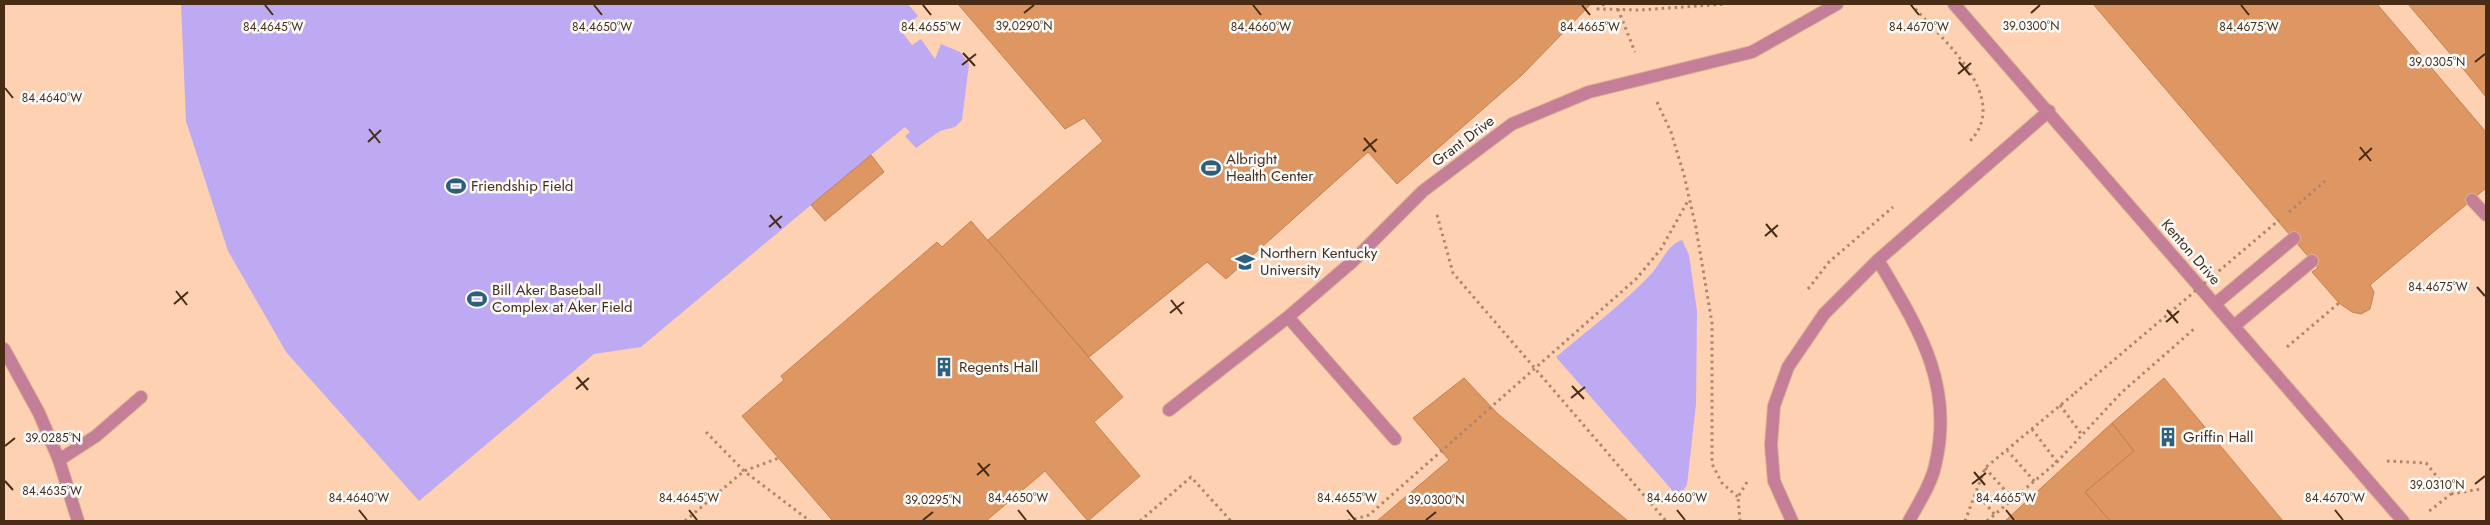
<svg xmlns="http://www.w3.org/2000/svg" width="2490" height="525" viewBox="0 0 2490 525" font-family="Jost,sans-serif">
<style>
.green{fill:#beaaf3}
.building{fill:#de9763;stroke:#c6814d}
.lines{fill:none;stroke-linecap:round;stroke-linejoin:round}
.lane-casing{stroke:#d9b092;stroke-width:14}
.street-casing{stroke:#d9b092;stroke-width:14}
.path{stroke:#ac876b;stroke-width:3;stroke-dasharray:2.5 4;stroke-linecap:butt}
.lane{stroke:#c47e97;stroke-width:12}
.street{stroke:#c47e97;stroke-width:12}
.path-bridge{stroke:#ac876b;stroke-width:3;stroke-dasharray:2.5 4;stroke-linecap:butt}
.ticks{fill:none;stroke:#492c16;stroke-width:2}
.labels{text-anchor:middle;dominant-baseline:central;stroke-width:5;stroke-linejoin:round;paint-order:stroke}
.street-label{font-size:15px;fill:#492c16;stroke:#fcfcfc}
.poi-label{font-size:15px;fill:#492c16;stroke:#fcfcfc;text-anchor:start}
.ticks-label{font-size:12px;text-anchor:middle;fill:#492c16;stroke:#fcfcfc;stroke-width:5;stroke-linejoin:round;paint-order:stroke}
</style>
<rect width="100%" height="100%" fill="#fdd1b1"/>
<path class="green" d="M 181,4 L 908,4 L 918,16 L 901,31 L 912,45 L 921,39 L 935,59 L 941,44 L 960,52 L 969,64 L 962,120 L 955,127 L 940,131 L 916,148 L 905,136 L 910,132 L 905,127 L 871,155 L 884,172 L 825,221 L 811,205 L 641,347 L 594,354 L 419,501 L 286,352 L 228,251 L 186,121 Z
M 1682,240 L 1689,255 L 1697,311 L 1696,404 L 1687,485 L 1678,497 L 1556,357 C 1588,330 1623,304 1652,273 C 1662,262 1667,245 1682,240 Z"/>
<path class="building" d="M 958,4 L 1591,4 L 1522,75 L 1397,184 L 1368,152 L 1226,279 L 1207,262 L 1089,357 L 988,240 L 1103,141 L 1084,118 L 1065,129 Z
M 2093,4 L 2377,4 L 2486,132 L 2486,188 L 2370,285 L 2374,292 L 2370,309 L 2361,314 L 2352,312 L 2339,303 L 2312,272 L 2318,268 Z
M 2408,4 L 2486,4 L 2486,97 L 2470,77 Z
M 871,155 L 884,172 L 825,221 L 811,205 Z
M 971,221 L 1123,397 L 1094,422 L 1140,476 L 1088,521 L 1045,471 L 986,521 L 833,521 L 742,416 L 784,380 L 781,376 L 937,242 L 942,247 Z
M 1464,378 L 1498,414 L 1628,521 L 1377,521 L 1449,460 L 1413,418 Z
M 2164,378 L 2283,521 L 2110,521 L 2085,492 L 2134,451 L 2112,423 Z
M 2112,423 L 2134,451 L 2085,492 L 2110,521 L 2005,521 Z"/>
<g class="lines">
<defs>
<path id="lane" d="M 2472,200 L 2486,215
M 1878,260 C 1918,328 1955,384 1935,466 C 1931,485 1918,504 1909,521
M 2215,304 L 2294,238
M 1288,317 L 1395,439
M 2234,326 L 2312,261
M 1169,410 L 1288,317 L 1352,262 L 1423,191 L 1512,124 L 1589,92 L 1752,52 L 1837,4
M 59,460 L 96,436 L 141,397
M 1792,521 L 1774,481 L 1771,445 L 1774,406 L 1788,367 L 1824,314 L 1878,260 L 2049,111"/>
<path id="street" d="M 1954,4 L 2403,521
M 4,349 L 39,413 L 59,460 L 78,521"/>
</defs>
<use href="#lane" class="lane-casing"/>
<use href="#street" class="street-casing"/>
<path class="path" d="M 1604,4 L 1598,9 L 1640,10 L 1726,4
M 1911,4 C 1940,38 2015,98 1968,143
M 1618,9 L 1635,52
M 1657,102 L 1671,132 L 1684,175 L 1696,228 L 1712,323 L 1712,464 L 1722,483 L 1738,497
M 2289,212 L 2325,181
M 1437,215 L 1453,273 L 1666,521
M 1808,289 L 1829,262 L 1893,207
M 2287,347 L 2339,303
M 2060,405 L 2082,435
M 2032,429 L 2057,462
M 706,432 L 744,471 L 810,521
M 2007,450 L 2035,482
M 2387,461 L 2426,463 L 2451,494 L 2428,512
M 1985,468 L 2013,499
M 1976,492 L 1995,515
M 2451,494 L 2481,489
M 685,521 L 744,471 L 779,458
M 1140,521 L 1191,477 L 1231,521
M 1348,521 L 1369,515 L 1636,279 L 1661,249 L 1689,199
M 1740,521 L 1738,497 L 1747,482
M 1965,521 L 1985,468 L 2075,393
M 1987,521 L 2057,462 L 2121,393 L 2194,329"/>
<use href="#lane" class="lane"/>
<use href="#street" class="street"/>
<path class="path-bridge" d="M 2075,393 L 2279,220"/>
</g>
<path class="ticks" d="M 265,5 L 273,15M 594,5 L 602,15M 923,5 L 931,15M 1253,5 L 1261,15M 1582,5 L 1590,15M 1911,5 L 1919,15M 2241,5 L 2249,15M 1024,13 L 1034,5M 2031,13 L 2040,5M 963,53 L 975,66M 1959,62 L 1970,75M 2475,62 L 2485,54M 962,65 L 976,54M 1958,74 L 1971,63M 5,88 L 13,98M 369,129 L 380,143M 1364,138 L 1376,152M 368,142 L 381,130M 2360,147 L 2371,161M 1363,151 L 1377,139M 2359,160 L 2372,148M 770,215 L 781,228M 1766,224 L 1777,237M 769,227 L 782,216M 1765,236 L 1778,225M 2477,287 L 2485,296M 176,291 L 187,305M 1171,300 L 1182,314M 174,304 L 188,292M 2167,310 L 2178,323M 1170,313 L 1184,302M 2166,322 L 2179,311M 577,377 L 588,390M 1572,386 L 1584,399M 576,389 L 589,378M 1571,398 L 1585,387M 5,446 L 15,438M 978,463 L 989,476M 1974,472 L 1985,485M 977,475 L 990,464M 5,481 L 13,490M 1972,484 L 1986,473M 2475,484 L 2485,476M 359,510 L 367,520M 689,510 L 697,520M 1018,510 L 1026,520M 1347,510 L 1355,520M 1677,510 L 1685,520M 2006,510 L 2014,520M 2335,510 L 2343,520M 923,520 L 933,512M 1426,520 L 1436,512"/>
<defs>
<symbol id="stadium-bare" viewBox="-9 -9 18 18"><path d="M0-5a6.5 5 0 1 0 0 10a6.5 5 0 1 0 0-10ZM-3.5-1.8h7v3.6h-7Z" fill="#2d607d" stroke="#fcfcfc" stroke-width="2.5" paint-order="stroke"/></symbol>
<symbol id="university-bare" viewBox="-9 -9 18 18"><path d="M0-5L7-2L0 1L-7-2ZM-4 1L0 2.5L4 1V4Q0 6-4 4Z" fill="#2d607d" stroke="#fcfcfc" stroke-width="2.5" paint-order="stroke"/></symbol>
<symbol id="building-bare" viewBox="-9 -9 18 18"><path d="M-4-6H4V6H1V3H-1V6H-4ZM-2.5-4.3h1.7v1.8h-1.7ZM.8-4.3h1.7v1.8H.8ZM-2.5-1h1.7V.8h-1.7ZM.8-1h1.7V.8H.8Z" fill="#2d607d" stroke="#fcfcfc" stroke-width="2.5" paint-order="stroke"/></symbol>
</defs>
<g fill-rule="evenodd">
<use href="#stadium-bare" x="1197" y="154" width="28" height="28"/>
<use href="#stadium-bare" x="442" y="172" width="28" height="28"/>
<use href="#university-bare" x="1231" y="248" width="28" height="28"/>
<use href="#stadium-bare" x="463" y="285" width="28" height="28"/>
<use href="#building-bare" x="930" y="353" width="28" height="28"/>
<use href="#building-bare" x="2154" y="423" width="28" height="28"/>
</g>
<g class="labels">
<g class="street-label">
<text transform="translate(1463 141) rotate(-37)">Grant Drive</text>
<text transform="translate(2191 252) rotate(49)">Kenton Drive</text>
</g>
<g class="poi-label">
<text x="1226" y="159">Albright<tspan x="1226" dy="17">Health Center</tspan></text>
<text x="471" y="186">Friendship Field</text>
<text x="1260" y="253">Northern Kentucky<tspan x="1260" dy="17">University</tspan></text>
<text x="492" y="290">Bill Aker Baseball<tspan x="492" dy="17">Complex at Aker Field</tspan></text>
<text x="959" y="367">Regents Hall</text>
<text x="2183" y="437">Griffin Hall</text>
</g>
</g>
<g class="ticks-label">
<text x="1024" y="30">39.0290°N</text>
<text x="2031" y="30">39.0300°N</text>
<text x="931" y="31">84.4655°W</text>
<text x="273" y="31">84.4645°W</text>
<text x="602" y="31">84.4650°W</text>
<text x="1261" y="31">84.4660°W</text>
<text x="1590" y="31">84.4665°W</text>
<text x="1919" y="31">84.4670°W</text>
<text x="2249" y="31">84.4675°W</text>
<text x="2437" y="66">39.0305°N</text>
<text x="52" y="102">84.4640°W</text>
<text x="2438" y="291">84.4675°W</text>
<text x="53" y="442">39.0285°N</text>
<text x="2437" y="489">39.0310°N</text>
<text x="52" y="495">84.4635°W</text>
<text x="359" y="502">84.4640°W</text>
<text x="689" y="502">84.4645°W</text>
<text x="1018" y="502">84.4650°W</text>
<text x="1347" y="502">84.4655°W</text>
<text x="1677" y="502">84.4660°W</text>
<text x="2006" y="502">84.4665°W</text>
<text x="2335" y="502">84.4670°W</text>
<text x="933" y="504">39.0295°N</text>
<text x="1436" y="504">39.0300°N</text>
</g>
<rect width="2490" height="525" fill="none" stroke="#492c16" stroke-width="10"/>
</svg>
